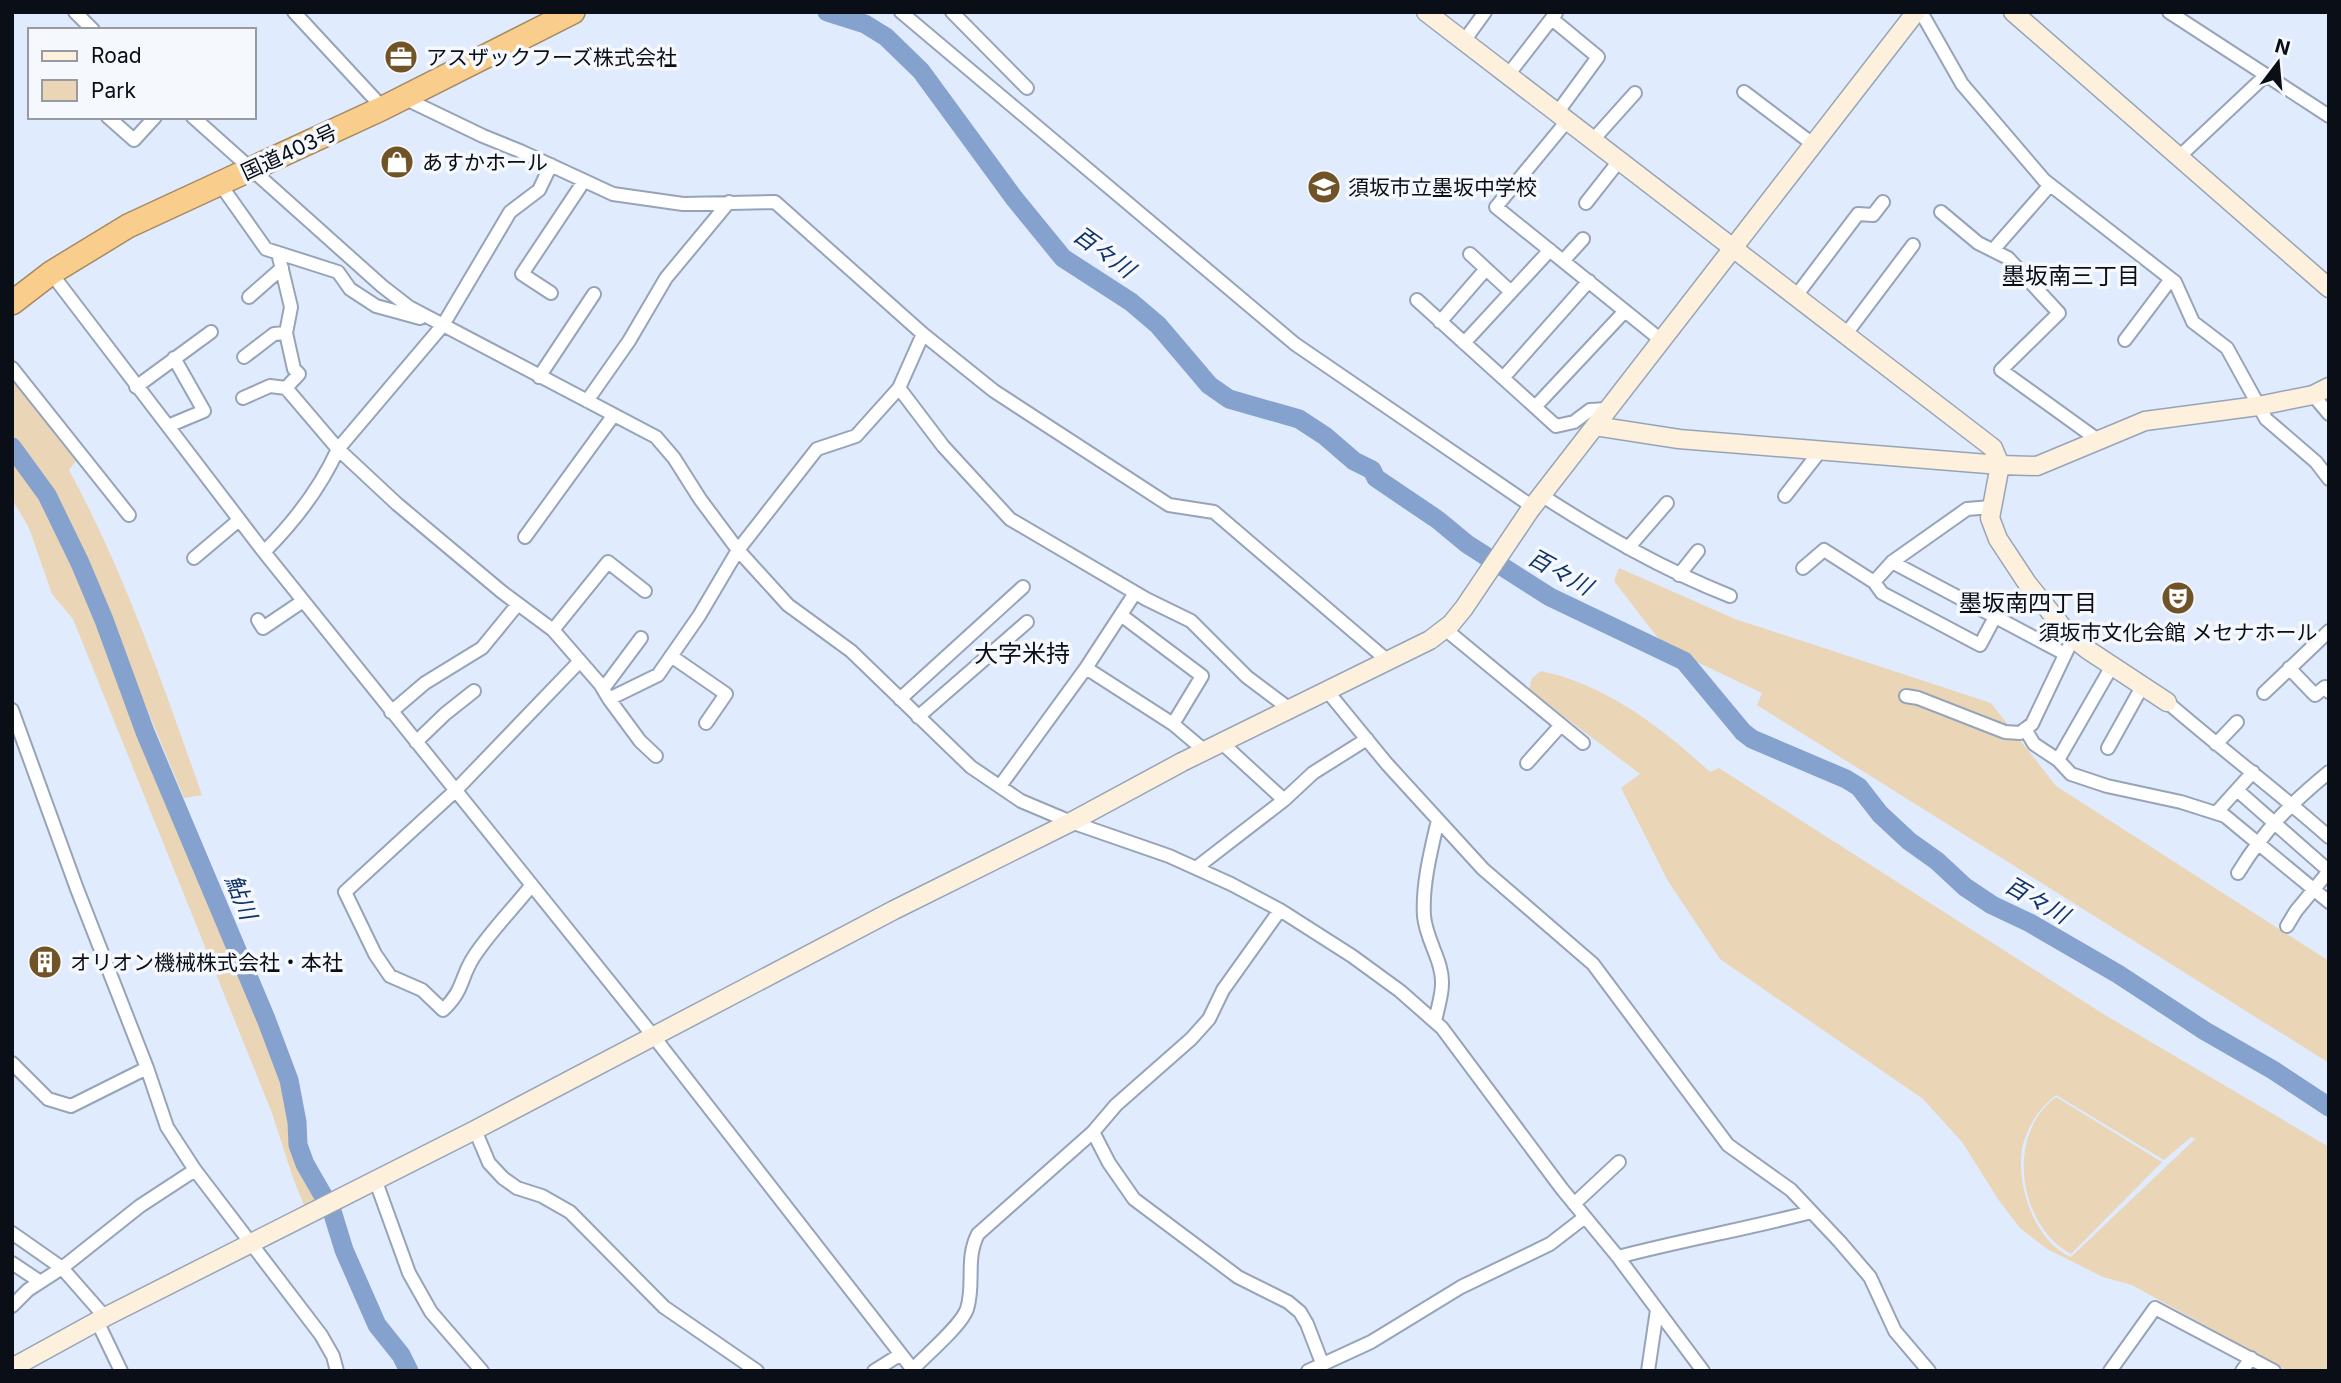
<svg xmlns="http://www.w3.org/2000/svg" width="2341" height="1383" viewBox="0 0 2341 1383" font-family="Inter,'Noto Sans JP',sans-serif">
<style>
.green{fill:#ead5b7;fill-rule:evenodd}
.lines{fill:none;stroke-linecap:round;stroke-linejoin:round}
.river{stroke:#85a1ce;stroke-width:19}
.street-casing{stroke:#97a4b8;stroke-width:16}
.secondary-casing{stroke:#97a4b8;stroke-width:21}
.highway-casing{stroke:#a58a63;stroke-width:26}
.street{stroke:#fff;stroke-width:12}
.secondary{stroke:#fdf0dc;stroke-width:18}
.highway{stroke:#f9cd8c;stroke-width:23}
.labels{text-anchor:middle;dominant-baseline:central;stroke-width:7;stroke-linejoin:round;paint-order:stroke}
.poi-label{font-size:21px;fill:#0a0e16;stroke:#f5f8fc;text-anchor:start}
.street-label{font-size:21px;fill:#0a0e16;stroke:#f5f8fc}
.water-label{font-size:23px;font-style:italic;fill:#11336a;stroke:#f5f8fc}
.neighbourhood-label{font-size:23px;fill:#0a0e16;stroke:#f5f8fc}
.quarter-label{font-size:24px;fill:#0a0e16;stroke:#f5f8fc}
</style>
<rect width="100%" height="100%" fill="#e0ebfd"/>
<path class="green" d="M 12,380 L 76,461 L 69,470 C 125,573 163,685 202,795 L 184,798 L 64,510 L 43,475 L 12,440 Z
M 12,453 L 42,494 L 72,555 L 179,829 L 286,1086 L 294,1131 L 294,1153 L 321,1200 L 304,1205 L 293,1178 L 272,1113 L 73,619 L 52,594 L 29,528 L 12,499 Z
M 1619,568 L 1735,619 L 1991,703 L 2056,786 L 2329,961 L 2329,1063 L 1757,705 L 1762,693 L 1695,661 L 1658,638 L 1614,581 Z
M 1541,671 C 1607,685 1661,727 1710,772 L 1719,768 L 2105,1015 L 2329,1147 L 2329,1371 L 2288,1371 L 2132,1285 L 2103,1277 L 2047,1249 L 2020,1228 L 2000,1202 L 1962,1142 L 1923,1099 L 1720,959 L 1668,881 L 1621,788 L 1640,774 L 1529,690 L 1532,678 ZM 2056,1095 L 2164,1160 L 2191,1137 L 2195,1139 L 2071,1257 C 2035,1242 2016,1186 2022,1149 C 2026,1128 2039,1108 2056,1095 Z
M 2056,1097 L 2162,1162 L 2071,1254 C 2018,1225 2005,1135 2056,1097 Z"/>
<g class="lines">
<path class="river" d="M 827,12 L 865,24 L 886,37 L 921,71 L 1014,198 L 1063,258 L 1131,302 L 1158,325 L 1209,385 L 1229,399 L 1299,419 L 1325,436 L 1354,461 L 1372,470 L 1376,478 L 1438,520 L 1467,544 L 1550,597 L 1684,661 L 1743,732 L 1752,739 L 1846,779 L 1859,787 L 1880,814 L 1909,841 L 1937,861 L 1965,887 L 1992,905 L 2030,923 L 2118,974 L 2205,1031 L 2273,1070 L 2329,1107
M 12,447 L 47,495 L 80,563 L 104,620 L 145,732 L 266,1019 L 289,1080 L 297,1122 L 298,1145 L 305,1164 L 332,1211 L 344,1250 L 377,1325 L 401,1355 L 409,1371"/>
<defs>
<path id="street" d="M 75,12 L 93,30
M 294,12 L 383,108
M 901,12 L 1295,344 L 1533,507
M 952,12 L 1027,88
M 1921,12 L 1962,84 L 2044,180 L 2175,282 L 2193,322 L 2227,348 L 2266,419 L 2316,462 L 2329,479
M 2169,12 L 2329,116
M 1552,19 L 1598,57 L 1557,113
M 1464,41 L 1485,12
M 1508,75 L 1556,13
M 1744,92 L 1814,145
M 404,98 L 483,136 L 520,151 L 613,194 L 683,204 L 775,202 L 923,334 L 994,391 L 1169,505 L 1214,512 L 1388,661
M 108,117 L 134,140 L 155,117
M 193,117 L 382,286 L 409,307 L 656,437 L 674,458 L 700,499 L 738,550 L 788,605 L 851,651 L 971,767 L 1021,801 L 1071,822 L 1169,856 L 1231,884 L 1280,910 L 1352,956 L 1400,991 L 1442,1028 L 1562,1189 L 1618,1257 L 1703,1371
M 1567,121 L 1496,207 L 1661,340
M 1592,141 L 1635,93
M 2180,156 L 2266,75
M 220,184 L 266,249 L 338,272 L 350,289 L 376,306 L 420,318
M 1586,203 L 1619,161
M 1941,212 L 1978,243 L 2008,258 L 2059,313 L 2001,370 L 2098,440
M 1993,250 L 2050,185
M 278,253 L 291,307 L 286,333 L 294,369 L 299,374 L 286,388
M 1470,254 L 1511,292
M 1563,261 L 1583,239
M 51,273 L 264,552 L 654,1037 L 914,1371
M 551,293 L 522,274 L 584,181
M 1796,296 L 1858,214 L 1873,215 L 1883,202
M 249,297 L 282,268
M 1417,300 L 1556,426 L 1574,422 L 1590,410 L 1607,409
M 1440,322 L 1486,269
M 1846,334 L 1913,245
M 2125,340 L 2171,279
M 1464,343 L 1550,250
M 244,357 L 274,334 L 286,333
M 12,368 L 129,515
M 539,377 L 594,294
M 1503,378 L 1589,281
M 136,387 L 211,332
M 899,388 L 943,446 L 1010,519 L 1146,599 L 1191,621 L 1247,677 L 1291,710
M 2313,395 L 2329,414
M 243,398 L 270,386 L 286,388 L 338,449 L 397,504 L 502,592 L 553,630 L 600,684 L 609,699 L 658,675 L 699,616 L 738,550 L 817,449 L 856,436 L 899,388 L 923,334
M 587,401 L 629,341 L 666,278 L 729,202
M 1535,407 L 1625,311
M 168,426 L 204,411 L 174,358
M 1541,495 C 1603,535 1662,569 1730,596
M 1785,496 L 1821,450
M 525,537 L 613,416
M 1628,548 L 1667,503
M 264,552 C 295,521 320,489 338,449 L 443,325 L 510,212 L 539,190 L 551,165
M 194,558 L 239,520
M 1892,562 L 2065,654
M 1803,568 L 1824,550 L 1874,582 L 1892,562 L 1967,509 L 1991,507
M 1679,575 L 1698,551
M 1874,582 L 1882,593 L 1980,645 L 1995,617
M 1121,615 L 1202,676 L 1173,724
M 258,620 L 263,628 L 303,601
M 1445,629 L 1583,743
M 553,630 L 608,562 L 645,591
M 671,656 L 726,694 L 706,723
M 2112,666 L 2058,760 L 2071,774 L 2107,786 L 2181,802 L 2225,816 L 2329,902
M 1086,668 L 1173,724 L 1205,751
M 2289,668 L 2315,695 L 2325,687 L 2329,692
M 603,689 L 641,638
M 1328,692 L 1387,764 L 1483,869 L 1593,964 L 1728,1145 L 1791,1190 L 1840,1242 L 1870,1277 L 1895,1331 L 1929,1371
M 2264,693 L 2329,631
M 1906,696 L 1918,698 L 2005,732 L 2020,733 L 2032,724 L 2073,638
M 609,699 L 640,741 L 656,756
M 900,699 L 1023,587
M 2167,702 C 2220,748 2276,790 2329,837
M 12,710 L 77,889 L 147,1068 L 167,1127 L 195,1170 L 321,1335 L 333,1356 L 337,1371
M 391,712 L 425,683 L 482,648 L 518,604
M 918,717 L 1027,622
M 2025,729 L 2034,744 L 2058,760
M 416,742 L 445,714 L 474,691
M 2216,744 L 2237,722
M 2108,748 L 2143,685
M 1527,763 L 1561,725
M 1000,786 L 1086,668 L 1135,593
M 2237,790 L 2329,871
M 1284,800 L 1313,773 L 1367,739
M 2217,812 L 2253,772
M 1196,868 L 1284,800 L 1222,743
M 2238,873 C 2265,829 2290,804 2329,772
M 531,886 C 512,910 489,933 473,958 C 460,979 464,990 443,1010 L 422,990 L 390,976 L 375,954 L 345,892 L 455,791 L 580,661
M 2287,926 L 2296,911 L 2329,871
M 1435,1022 C 1437,1010 1442,996 1442,984 C 1443,961 1426,940 1424,916 C 1422,885 1431,850 1438,820
M 12,1063 L 48,1099 L 71,1106 L 147,1068
M 475,1130 L 489,1163 L 503,1178 L 517,1188 L 542,1196 L 570,1212 L 664,1307 L 757,1371
M 1093,1132 L 1109,1163 L 1134,1199 L 1238,1277 L 1288,1302 L 1300,1312 L 1307,1324 L 1322,1363
M 375,1179 L 409,1273 L 431,1312 L 482,1371
M 1574,1204 L 1619,1162
M 12,1233 L 62,1268 L 105,1317
M 1618,1257 C 1682,1240 1747,1229 1811,1212
M 12,1263 L 39,1281
M 12,1306 L 28,1290 L 62,1268 L 140,1206 L 195,1170
M 97,1321 L 121,1371
M 913,1369 C 926,1355 961,1326 967,1309 C 975,1284 965,1259 978,1234 L 1093,1132 L 1116,1105 L 1191,1039 L 1209,1019 L 1223,990 L 1280,910
M 874,1371 L 901,1354
M 1308,1371 L 1371,1342 L 1461,1287 L 1550,1244 L 1585,1217
M 1648,1371 L 1657,1310
M 2110,1371 L 2155,1308 L 2274,1371
M 2242,1371 L 2251,1358"/>
<path id="secondary" d="M 1426,12 L 1993,448 L 2000,465 L 1990,518 L 1998,539 L 2027,583 L 2068,634 L 2088,650 L 2167,702
M 2013,12 L 2329,288
M 1595,426 L 1679,439 L 2000,465 L 2037,466 L 2145,421 L 2258,406 L 2313,395 L 2329,387
M 12,1368 L 105,1317 L 475,1130 L 894,910 L 1071,822 L 1182,762 L 1430,640 L 1451,624 L 1464,608 L 1530,510 L 1916,12"/>
<path id="highway" d="M 12,303 L 51,273 L 128,226 L 383,108 L 573,12"/>
</defs>
<use href="#street" class="street-casing"/>
<use href="#secondary" class="secondary-casing"/>
<use href="#highway" class="highway-casing"/>
<use href="#street" class="street"/>
<use href="#secondary" class="secondary"/>
<use href="#highway" class="highway"/>
</g>
<defs>
<symbol id="office-disc" viewBox="-11 -11 22 22"><circle r="9.5" fill="#705326" stroke="#f5f8fc"/><path d="M-6-3h4V-5.5h4V-3h4V5H-6ZM-1-4.5V-3h2v-1.5ZM-6 0V1H6V0Z" fill="#fff"/></symbol>
<symbol id="shop-disc" viewBox="-11 -11 22 22"><circle r="9.5" fill="#705326" stroke="#f5f8fc"/><path d="M-5-2.5h2.3a2.7 3.5 0 0 1 5.4 0H5L5.5 6h-11ZM-1.5-2.5h3a1.5 2.3 0 0 0-3 0Z" fill="#fff"/></symbol>
<symbol id="school-disc" viewBox="-11 -11 22 22"><circle r="9.5" fill="#705326" stroke="#f5f8fc"/><path d="M0-5L7-2L0 1L-7-2ZM-4 1L0 2.5L4 1V4Q0 6-4 4Z" fill="#fff"/></symbol>
<symbol id="theatre-disc" viewBox="-11 -11 22 22"><circle r="9.5" fill="#705326" stroke="#f5f8fc"/><path d="M-5-5.5Q0-4 5-5.5V0Q5 5 0 6Q-5 5-5 0ZM-3.3-2.5H-1v1.5H-3.3ZM1-2.5H3.3v1.5H1ZM-2.8 1Q0 5.5 2.8 1Z" fill="#fff"/></symbol>
<symbol id="building-disc" viewBox="-11 -11 22 22"><circle r="9.5" fill="#705326" stroke="#f5f8fc"/><path d="M-4-6H4V6H1V3H-1V6H-4ZM-2.5-4.3h1.7v1.8h-1.7ZM.8-4.3h1.7v1.8H.8ZM-2.5-1h1.7V.8h-1.7ZM.8-1h1.7V.8H.8Z" fill="#fff"/></symbol>
</defs>
<g fill-rule="evenodd">
<use href="#office-disc" x="382" y="38" width="38" height="38"/>
<use href="#shop-disc" x="378" y="143" width="38" height="38"/>
<use href="#school-disc" x="1305" y="168" width="38" height="38"/>
<use href="#theatre-disc" x="2159" y="579" width="38" height="38"/>
<use href="#building-disc" x="26" y="943" width="38" height="38"/>
</g>
<g class="labels">
<g class="poi-label">
<text x="426" y="57">アスザックフーズ株式会社</text>
<text x="422" y="162">あすかホール</text>
<text x="1348" y="187">須坂市立墨坂中学校</text>
<text x="2178" y="632" text-anchor="middle">須坂市文化会館 メセナホール</text>
<text x="70" y="962">オリオン機械株式会社・本社</text>
</g>
<g class="street-label">
<text transform="translate(289 152) rotate(-25)">国道403号</text>
</g>
<g class="water-label">
<text transform="translate(1104 252) rotate(36)">百々川</text>
<text transform="translate(1560 572) rotate(29)">百々川</text>
<text transform="translate(241 897) rotate(68)">鮎川</text>
<text transform="translate(2037 900) rotate(30)">百々川</text>
</g>
<g class="neighbourhood-label">
<text x="2071" y="276">墨坂南三丁目</text>
<text x="2028" y="603">墨坂南四丁目</text>
</g>
<g class="quarter-label">
<text x="1022" y="653">大字米持</text>
</g>
</g>
<rect width="2341" height="1383" fill="none" stroke="#0a0e16" stroke-width="28"/>
<rect x="28" y="28" width="228" height="91" fill="#f5f8fc" stroke="#979aa0" stroke-width="2"/>
<rect x="42" y="51" width="35" height="10" fill="#fdf0dc" stroke="#979aa0" stroke-width="2"/>
<text x="91" y="63" font-size="21" fill="#0a0e16">Road</text>
<rect x="42" y="80" width="35" height="21" fill="#ead5b7" stroke="#979aa0" stroke-width="2"/>
<text x="91" y="98" font-size="21" fill="#0a0e16">Park</text>
<g transform="translate(2278 63) rotate(16)" stroke="#f5f8fc" stroke-width="5" paint-order="stroke">
<path d="M0-5L12 26L0 18L-12 26Z" fill="#0a0e16"/>
<text y="-10" font-size="19" font-weight="bold" text-anchor="middle" fill="#0a0e16">N</text>
</g>
</svg>
